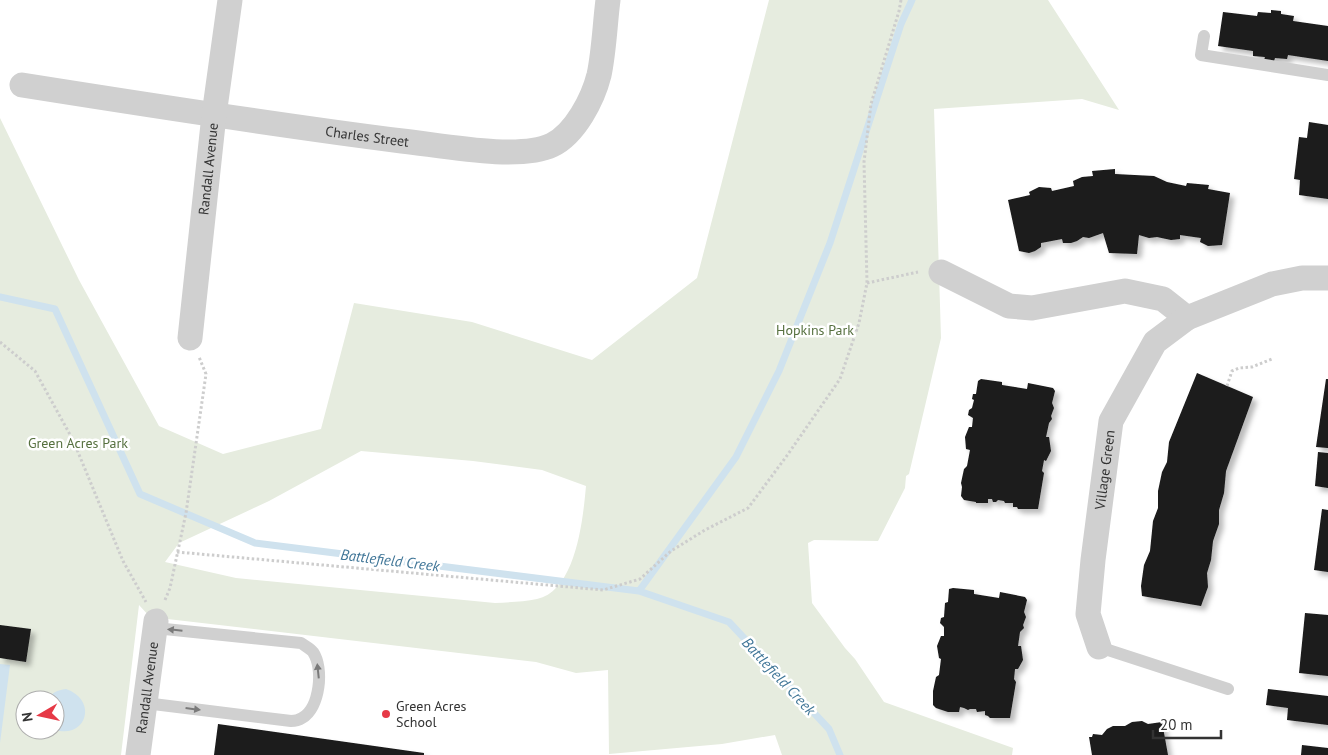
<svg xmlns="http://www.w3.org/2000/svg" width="1328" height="755" viewBox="0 0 1328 755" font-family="'PT Sans',sans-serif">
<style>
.green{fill:#e6ecdf;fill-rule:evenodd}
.water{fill:#cfe2ee}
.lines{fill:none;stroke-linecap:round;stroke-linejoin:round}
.stream{stroke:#cfe2ee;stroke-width:7}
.building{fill:#1a1a1a;filter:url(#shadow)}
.path{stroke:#cdcdcd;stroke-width:3;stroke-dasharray:2.5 2.5;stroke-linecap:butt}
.service{stroke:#d0d0d0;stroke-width:12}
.minor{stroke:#d0d0d0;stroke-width:25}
.oneway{fill:#7a7a7a}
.poi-dot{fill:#e63946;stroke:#fff;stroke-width:2}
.labels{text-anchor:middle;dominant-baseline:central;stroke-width:5;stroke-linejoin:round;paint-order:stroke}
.street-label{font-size:14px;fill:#333;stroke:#fff}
.park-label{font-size:14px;fill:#56703f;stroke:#fff}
.poi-label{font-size:14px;fill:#333;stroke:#fff;text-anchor:start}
.water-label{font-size:15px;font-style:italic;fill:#3f7597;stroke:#fff}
</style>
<defs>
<filter id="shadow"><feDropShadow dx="4.5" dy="4.5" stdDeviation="2.5" flood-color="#0004"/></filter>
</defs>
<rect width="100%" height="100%" fill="#fff"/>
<path class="green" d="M 769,0 L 1048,0 L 1119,110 L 1082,99 L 934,109 L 941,338 L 909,474 L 906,476 L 905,488 L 878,541 L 814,540 L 808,543 L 812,603 L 845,648 L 855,659 L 884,702 L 1013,748 L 1012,755 L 782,755 L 775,735 L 722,744 L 609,754 L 608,670 L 576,673 L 536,662 L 150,617 L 139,605 L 121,755 L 0,755 L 0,118 L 79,280 L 159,426 L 223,454 L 321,429 L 354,303 L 472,322 L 592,360 L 697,278 ZM 361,451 L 473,461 L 542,470 L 586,486 C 583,519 576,591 537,599 C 524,602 509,602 495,603 L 236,578 L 165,562 L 179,543 L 269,501 ZM 25,700 L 55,700 L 55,730 L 25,730 Z"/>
<path class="water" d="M 0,664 L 10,665 L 0,743 Z
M 66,689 C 98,700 87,739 55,730 L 55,700 L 46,700 C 52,693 57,690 66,689 Z"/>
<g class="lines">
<path class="stream" d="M 0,297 L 55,309 L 140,494 L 255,543 L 639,591 L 729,622 L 829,729 L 840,755
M 639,591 L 736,457 L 779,371 L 830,243 L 901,24 L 912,0"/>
</g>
<path class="building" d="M 1271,10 L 1281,11 L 1281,14 L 1294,16 L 1293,21 L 1328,26 L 1328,61 L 1288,55 L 1287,59 L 1275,58 L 1274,61 L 1264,60 L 1265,57 L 1253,56 L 1253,51 L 1218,46 L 1223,12 L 1257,16 L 1258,12 L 1271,13 Z
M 1309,122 L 1328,125 L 1328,199 L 1299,195 L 1300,180 L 1294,179 L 1299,137 L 1307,138 Z
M 1115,169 L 1115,174 L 1154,176 L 1167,182 L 1186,186 L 1187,183 L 1209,185 L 1208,189 L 1230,193 L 1222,245 L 1208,246 L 1200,242 L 1201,238 L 1180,235 L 1180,239 L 1171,240 L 1157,237 L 1149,238 L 1139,235 L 1137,254 L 1109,253 L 1103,233 L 1089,238 L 1083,237 L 1077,241 L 1071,243 L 1063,243 L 1062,239 L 1041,243 L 1041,247 L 1035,251 L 1029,253 L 1019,251 L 1008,200 L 1030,195 L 1029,192 L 1039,187 L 1051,188 L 1052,191 L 1074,186 L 1073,181 L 1082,177 L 1093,176 L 1092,171 Z
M 1197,373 L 1253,397 L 1226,471 L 1224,493 L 1219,510 L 1219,524 L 1213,541 L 1211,560 L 1207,573 L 1208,587 L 1201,606 L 1142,596 L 1141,586 L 1144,565 L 1150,551 L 1153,521 L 1158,508 L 1158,491 L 1162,472 L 1167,462 L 1169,442 Z
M 981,379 L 1002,382 L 1002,385 L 1027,389 L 1028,383 L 1053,388 L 1055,391 L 1052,403 L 1054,408 L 1051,416 L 1052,419 L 1049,423 L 1046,437 L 1049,437 L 1051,451 L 1046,461 L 1044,460 L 1042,471 L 1044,473 L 1038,509 L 1018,509 L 1017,507 L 1013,507 L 1013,503 L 1005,503 L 1004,501 L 998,500 L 996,502 L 993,502 L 992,499 L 988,499 L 988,503 L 976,503 L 976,502 L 964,500 L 961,496 L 962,487 L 961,483 L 964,469 L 967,466 L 970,450 L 966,449 L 965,437 L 969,427 L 972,427 L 973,418 L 968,415 L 969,410 L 972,408 L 974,400 L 972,399 L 973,394 L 976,394 L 978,381 Z
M 1326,379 L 1328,379 L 1328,448 L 1316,447 Z
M 1318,452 L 1328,453 L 1328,488 L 1315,486 Z
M 1322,509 L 1328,510 L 1328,572 L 1314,570 Z
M 953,588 L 974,590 L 974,594 L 999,598 L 1000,592 L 1025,597 L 1027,600 L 1024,612 L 1026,617 L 1023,625 L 1024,628 L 1020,632 L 1018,646 L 1021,646 L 1023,660 L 1018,669 L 1015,669 L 1014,679 L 1016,682 L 1010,718 L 990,718 L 988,716 L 985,715 L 985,711 L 977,712 L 976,709 L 970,709 L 968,710 L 964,708 L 960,707 L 959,712 L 948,712 L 936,708 L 933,705 L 933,691 L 936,677 L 939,675 L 941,659 L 939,658 L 937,646 L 941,636 L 944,636 L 944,627 L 940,623 L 941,618 L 944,617 L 945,603 L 948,602 L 949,589 Z
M 1305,613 L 1328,615 L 1328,676 L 1299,673 Z
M 0,625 L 31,629 L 26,662 L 0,658 Z
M 1268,689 L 1328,696 L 1328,725 L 1287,720 L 1288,708 L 1266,705 Z
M 1142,721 L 1148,724 L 1162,722 L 1168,755 L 1092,755 L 1089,737 L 1092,737 L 1093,734 L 1102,735 L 1107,729 L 1113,726 L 1125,726 L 1132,722 Z
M 218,724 L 424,753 L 424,755 L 214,755 Z
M 1302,745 L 1328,748 L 1328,755 L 1301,755 Z"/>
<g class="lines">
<path class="path" d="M 867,283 L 918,272
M 0,342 L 35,371 L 73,440 L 123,561 L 146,602
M 1227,386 L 1232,371 L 1239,368 L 1252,367 L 1272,359
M 177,552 L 603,590 L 640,579 L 671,551 L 705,530 L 748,508 L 786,457 L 840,379 L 859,323 L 867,283 L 864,162 L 871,104 L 899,11 L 901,0
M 165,600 L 170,588 L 186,513 L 206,374 L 199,357"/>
<path class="service" d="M 1204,36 L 1201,55 L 1328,75
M 1099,647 L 1228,689
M 145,703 L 291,721 C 294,721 299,720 302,718 C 320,708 324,668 313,652 C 310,648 305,646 301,643 L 155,628"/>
<g class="minor">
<path id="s1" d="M 22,85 C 148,105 275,125 402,141 C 440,145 519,161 552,145 C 575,134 593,99 599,75 C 604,52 605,23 608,0"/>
<path d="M 941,272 L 1009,306 L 1032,308 L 1125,291 L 1163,299 L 1187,318"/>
<path id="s2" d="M 190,338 L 214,115 L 230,0"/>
<path id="s3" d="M 1099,647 L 1088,614 L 1093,560 L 1111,421 L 1155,342 L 1187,318 L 1272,284 L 1302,278 L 1328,278"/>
<path id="s4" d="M 138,755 L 156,621"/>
</g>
</g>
<defs><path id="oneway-solid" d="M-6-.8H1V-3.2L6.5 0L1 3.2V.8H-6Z" transform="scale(1.25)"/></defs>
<g class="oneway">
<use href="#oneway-solid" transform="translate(175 630) rotate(-174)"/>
<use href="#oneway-solid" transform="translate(318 671) rotate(-96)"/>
<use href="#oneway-solid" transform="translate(193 709) rotate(7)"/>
</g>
<circle class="poi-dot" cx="386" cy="714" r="5"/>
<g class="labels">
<g class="street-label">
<text stroke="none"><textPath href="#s1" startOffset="349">Charles Street</textPath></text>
<text stroke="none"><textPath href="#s2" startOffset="170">Randall Avenue</textPath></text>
<text stroke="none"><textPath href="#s3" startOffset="180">Village Green</textPath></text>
<text stroke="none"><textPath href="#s4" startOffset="68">Randall Avenue</textPath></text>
</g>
<g class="park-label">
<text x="815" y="330">Hopkins Park</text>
<text x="78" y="443">Green Acres Park</text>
</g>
<g class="poi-label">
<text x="396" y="706">Green Acres<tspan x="396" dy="16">School</tspan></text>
</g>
<g class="water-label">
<text transform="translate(390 560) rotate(7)">Battlefield Creek</text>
<text transform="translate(779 676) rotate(47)">Battlefield Creek</text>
</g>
</g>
<g transform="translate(40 715) rotate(261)"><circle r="24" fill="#ffffff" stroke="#adadad"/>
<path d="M0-4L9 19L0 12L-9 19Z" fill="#e63946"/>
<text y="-8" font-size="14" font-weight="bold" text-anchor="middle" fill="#333333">N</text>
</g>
<path d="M1153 730v8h68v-8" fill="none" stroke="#333333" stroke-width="2.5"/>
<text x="1160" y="730" font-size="15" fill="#333333" stroke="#ffffff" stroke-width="4" paint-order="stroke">20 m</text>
</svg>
